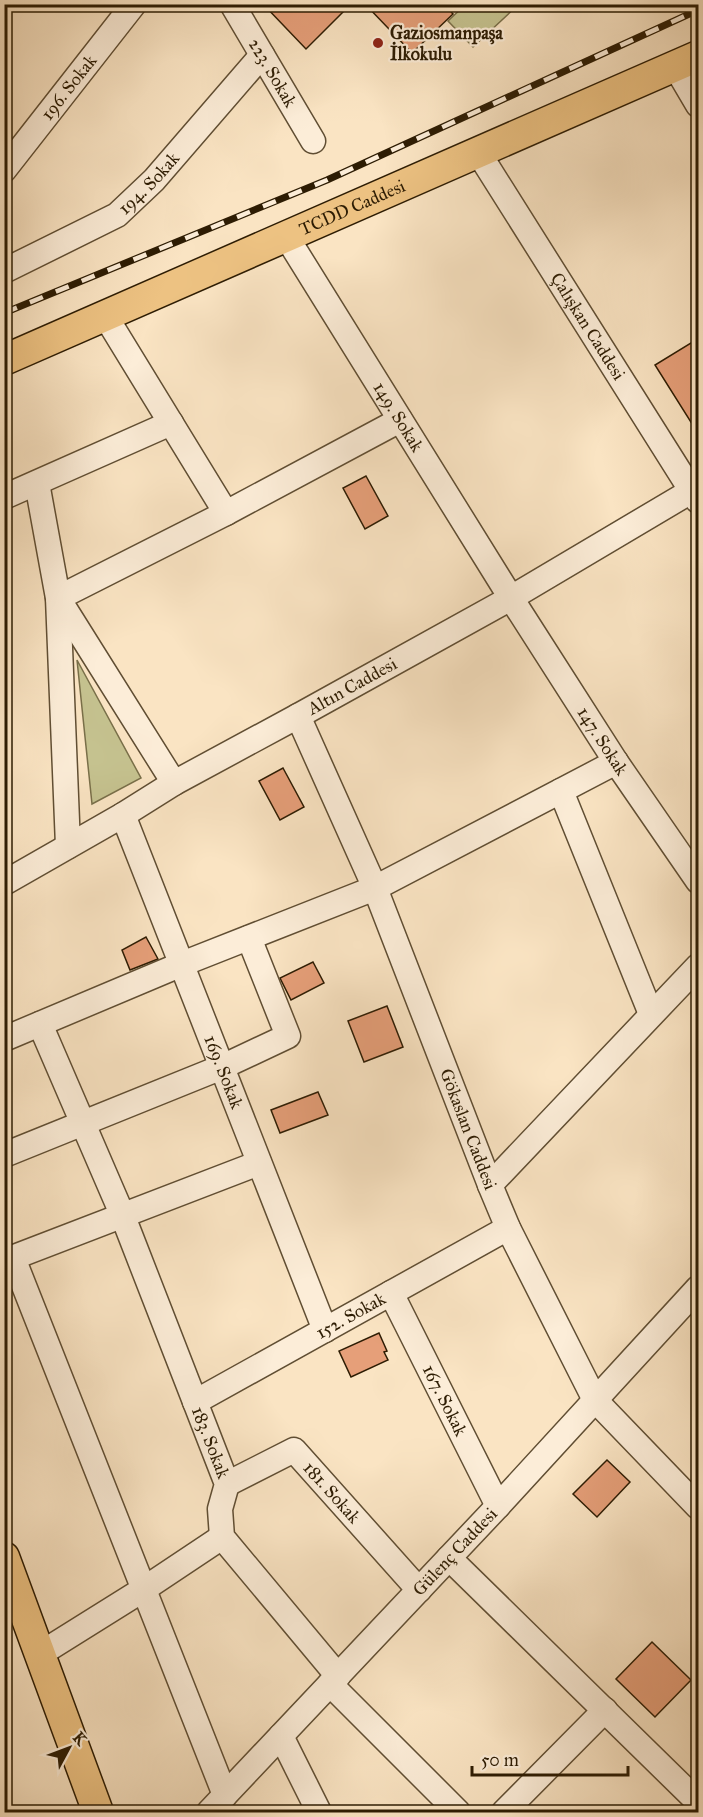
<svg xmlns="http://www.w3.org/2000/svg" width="703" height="1817" viewBox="0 0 703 1817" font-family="'IM FELL Great Primer',serif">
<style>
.green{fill:#c5c28f;stroke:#796f49;stroke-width:1.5}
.building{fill:#e69f79;stroke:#2d1c03;stroke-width:1.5}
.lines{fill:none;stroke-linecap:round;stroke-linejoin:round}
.minor-casing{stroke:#604e33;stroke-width:27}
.major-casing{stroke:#2d1c03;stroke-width:33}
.minor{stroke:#fcedd8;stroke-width:24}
.major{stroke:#edc282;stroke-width:30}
.rail-casing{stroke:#2d1c03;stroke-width:7}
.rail{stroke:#fcedd8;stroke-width:4.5;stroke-dasharray:14;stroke-linecap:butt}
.poi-dot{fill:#8f2418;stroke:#fcedd8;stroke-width:2}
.labels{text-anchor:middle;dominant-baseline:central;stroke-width:4.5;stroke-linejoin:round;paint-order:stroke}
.poi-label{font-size:18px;font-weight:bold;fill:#2d1c03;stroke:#fcedd8;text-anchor:start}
.street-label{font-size:18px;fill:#2d1c03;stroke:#fcedd8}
</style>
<rect width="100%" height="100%" fill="#fae4c3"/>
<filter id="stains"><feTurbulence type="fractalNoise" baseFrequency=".00333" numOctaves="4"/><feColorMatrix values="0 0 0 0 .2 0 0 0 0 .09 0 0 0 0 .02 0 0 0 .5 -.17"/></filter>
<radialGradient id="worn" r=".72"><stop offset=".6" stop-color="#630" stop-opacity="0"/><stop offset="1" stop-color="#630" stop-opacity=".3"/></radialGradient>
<path class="green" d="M 465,5 L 465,4 L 518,5 L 473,47 L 448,21 Z
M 77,660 L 141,778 L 92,804 Z"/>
<path class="building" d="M 263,4 L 351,4 L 306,49 Z
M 365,4 L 444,4 L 453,14 L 412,53 Z
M 699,338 L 699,435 L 655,365 Z
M 366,476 L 388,516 L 365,529 L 343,488 Z
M 283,768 L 304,807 L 280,820 L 259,781 Z
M 146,937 L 158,959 L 130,970 L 122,950 Z
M 313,962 L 324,983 L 291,1000 L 280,978 Z
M 387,1006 L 403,1047 L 364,1062 L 348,1021 Z
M 318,1092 L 328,1115 L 280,1133 L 271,1110 Z
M 379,1333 L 387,1351 L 384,1352 L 388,1360 L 351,1377 L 339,1351 Z
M 607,1460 L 630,1482 L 597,1517 L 573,1494 Z
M 652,1642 L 691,1680 L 655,1717 L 616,1679 Z"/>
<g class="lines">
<defs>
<g id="minor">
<path id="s1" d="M 232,4 L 313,141"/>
<path d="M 675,66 L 698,105"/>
<path id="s2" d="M 478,152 L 698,501"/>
<path id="s3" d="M 4,170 L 134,4"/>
<path id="s4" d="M 286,236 L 511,598 L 616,762 L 698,881"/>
<path id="s5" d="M 4,271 L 117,215 L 154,180 L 262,55"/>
<path d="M 106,317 L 226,513 L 400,420"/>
<path d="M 37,483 L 58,598 L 68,846"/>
<path d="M 4,497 L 171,423"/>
<path id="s6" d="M 298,716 L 375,888 L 490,1185 L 508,1228 L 595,1400 L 698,1507"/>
<path d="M 174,783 L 58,598 L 226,513"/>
<path d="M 561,791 L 651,1014"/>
<path id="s7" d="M 123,815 L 325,1330"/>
<path id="s8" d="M 4,883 L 123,815 L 174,783 L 298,716 L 511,598 L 698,487"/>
<path id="s9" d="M 40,1024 L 122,1214 L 227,1484 L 220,1509 L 222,1537 L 338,1676"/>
<path d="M 4,1039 L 182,964 L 375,888 L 616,762"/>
<path d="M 4,1155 L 222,1067 L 288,1036 L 249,938"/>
<path d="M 490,1185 L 698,966"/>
<path d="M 13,1258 L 225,1795"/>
<path d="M 4,1261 L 259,1163"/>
<path id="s10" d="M 391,1293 L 498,1506"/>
<path id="s11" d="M 195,1402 L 508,1228"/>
<path id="s12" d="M 227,1484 L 294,1450 L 419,1590"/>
<path d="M 449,1558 L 698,1802"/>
<path d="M 40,1654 L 144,1589 L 222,1537"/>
<path d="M 330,1684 L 458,1812"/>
<path d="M 281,1736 L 319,1812"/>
<path id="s13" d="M 209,1812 L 498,1506 L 698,1288"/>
<path d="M 504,1812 L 605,1710"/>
</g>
<g id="major">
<path id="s14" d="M 4,360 L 698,56"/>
<path d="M 4,1557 L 98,1812"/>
</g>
</defs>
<use href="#minor" class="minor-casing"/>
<use href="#major" class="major-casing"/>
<use href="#minor" class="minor"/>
<use href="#major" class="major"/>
<defs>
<path id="rail" d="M 4,313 L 327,180 L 698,10"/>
</defs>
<use href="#rail" class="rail-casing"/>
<use href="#rail" class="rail"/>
</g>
<circle class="poi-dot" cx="378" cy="43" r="6"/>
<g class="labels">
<g class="poi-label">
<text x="390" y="33">Gaziosmanpaşa<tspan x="390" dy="21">İlkokulu</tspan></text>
</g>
<g class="street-label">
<text stroke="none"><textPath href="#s1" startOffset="80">223. Sokak</textPath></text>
<text stroke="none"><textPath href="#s3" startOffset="105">196. Sokak</textPath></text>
<text stroke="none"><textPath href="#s5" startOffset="171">194. Sokak</textPath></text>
<text stroke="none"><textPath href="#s14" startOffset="380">TCDD Caddesi</textPath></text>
<text stroke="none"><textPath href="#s2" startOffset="206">Çalışkan Caddesi</textPath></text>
<text stroke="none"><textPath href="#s4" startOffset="213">149. Sokak</textPath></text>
<text stroke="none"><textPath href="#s8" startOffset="400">Altın Caddesi</textPath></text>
<text stroke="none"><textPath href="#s4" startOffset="596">147. Sokak</textPath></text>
<text stroke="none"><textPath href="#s7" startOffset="276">169. Sokak</textPath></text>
<text stroke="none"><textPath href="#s6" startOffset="447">Gökaslan Caddesi</textPath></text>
<text stroke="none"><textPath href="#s11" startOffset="178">152. Sokak</textPath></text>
<text stroke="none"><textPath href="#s10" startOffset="120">167. Sokak</textPath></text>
<text stroke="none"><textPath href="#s9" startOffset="452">183. Sokak</textPath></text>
<text stroke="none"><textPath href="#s12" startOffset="132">181. Sokak</textPath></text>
<text stroke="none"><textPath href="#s13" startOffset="358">Gülenç Caddesi</textPath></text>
</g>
</g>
<rect width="703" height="1817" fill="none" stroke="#fae4c3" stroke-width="24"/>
<rect x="6" y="6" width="691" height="1805" fill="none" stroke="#2d1c03" stroke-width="3"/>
<rect x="12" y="12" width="679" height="1793" fill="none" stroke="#2d1c03" stroke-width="1.5"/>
<g transform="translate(69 1748) rotate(49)" stroke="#fcedd8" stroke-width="4.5" paint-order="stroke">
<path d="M0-4.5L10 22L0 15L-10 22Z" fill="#2d1c03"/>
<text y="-9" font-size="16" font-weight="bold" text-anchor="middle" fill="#2d1c03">K</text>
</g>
<path d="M472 1766v9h156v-9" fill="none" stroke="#2d1c03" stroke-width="3"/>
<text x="481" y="1766" font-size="18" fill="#2d1c03" stroke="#fcedd8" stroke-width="4.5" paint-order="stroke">50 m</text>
<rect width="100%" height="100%" filter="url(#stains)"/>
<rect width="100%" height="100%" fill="url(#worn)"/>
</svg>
